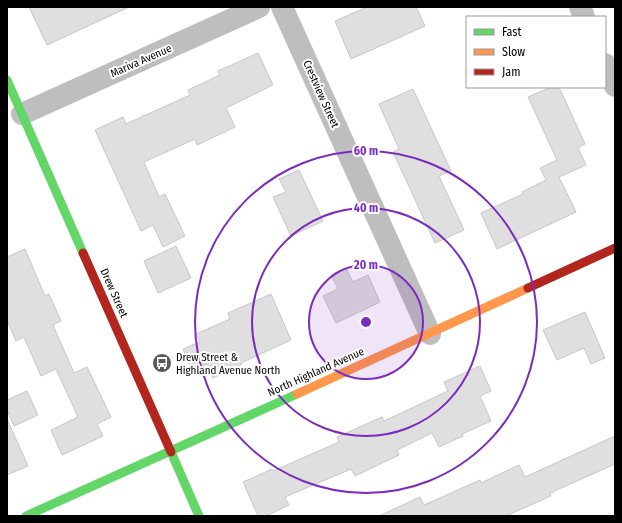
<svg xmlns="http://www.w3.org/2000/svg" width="622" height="523" viewBox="0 0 622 523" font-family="'Fira Sans Condensed',sans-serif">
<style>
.building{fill:#dfdfdf;stroke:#c7c7c7}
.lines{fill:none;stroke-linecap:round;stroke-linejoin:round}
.street{stroke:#bebebe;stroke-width:22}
.fast{stroke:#63d668;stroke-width:9}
.slow{stroke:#ff974d;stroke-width:9}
.jam{stroke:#b3261e;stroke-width:9}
.ring{fill:none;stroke:#7b2cbf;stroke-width:2}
.labels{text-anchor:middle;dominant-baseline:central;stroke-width:4;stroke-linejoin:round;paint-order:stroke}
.street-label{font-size:11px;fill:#000;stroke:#fff}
.poi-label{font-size:11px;fill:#000;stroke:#fff;text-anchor:start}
.centre{fill:#7b2cbf;stroke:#fff;stroke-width:2}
.ring-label{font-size:12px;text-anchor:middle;font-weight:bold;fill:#7b2cbf;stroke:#fff;stroke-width:4;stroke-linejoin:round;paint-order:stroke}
</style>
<rect width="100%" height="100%" fill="#fff"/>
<path class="building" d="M 29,7 L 129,7 L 47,45 Z
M 367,7 L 416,7 L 425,26 L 351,59 L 335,21 Z
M 258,53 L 273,85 L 226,108 L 235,127 L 197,145 L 195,139 L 144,162 L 159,197 L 165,194 L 185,236 L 163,247 L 153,225 L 141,231 L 95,130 L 123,117 L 126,124 L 190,95 L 188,90 L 220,75 L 218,71 Z
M 551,87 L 559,87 L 585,144 L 578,148 L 586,165 L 559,177 L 576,212 L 497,249 L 481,213 L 523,194 L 522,192 L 546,180 L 540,168 L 557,160 L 528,97 Z
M 413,89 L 451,171 L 439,176 L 464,230 L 435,243 L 393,152 L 399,149 L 379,104 Z
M 299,170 L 323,221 L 291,236 L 273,197 L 286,192 L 279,179 Z
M 176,246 L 191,278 L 158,293 L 144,261 Z
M 25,249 L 45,296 L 49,294 L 61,321 L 53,325 L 74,373 L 87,367 L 111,417 L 97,424 L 103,436 L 62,455 L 51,430 L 78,417 L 56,369 L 41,376 L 24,337 L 16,341 L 7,320 L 7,257 Z
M 346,268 L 353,282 L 368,275 L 380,302 L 336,323 L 323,296 L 338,289 L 331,275 Z
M 271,294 L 291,340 L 241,363 L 242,364 L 213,378 L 207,364 L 192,370 L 183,349 L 200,342 L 196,334 L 230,319 L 228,313 Z
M 585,312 L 605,358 L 591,364 L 584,348 L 557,360 L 543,330 Z
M 480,366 L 491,391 L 480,396 L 491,421 L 462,434 L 463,436 L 439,447 L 432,433 L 397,450 L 399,455 L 355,476 L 351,469 L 285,497 L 289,505 L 266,516 L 258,516 L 243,482 L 272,469 L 273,471 L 339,442 L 337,437 L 382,417 L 384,421 L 448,391 L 444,382 Z
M 27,391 L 38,415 L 14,426 L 7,410 L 7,400 Z
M 7,419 L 28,466 L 7,475 Z
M 615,436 L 615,464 L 550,493 L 551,496 L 506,516 L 379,516 L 420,497 L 424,505 L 480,480 L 481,483 L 519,465 L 525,477 Z"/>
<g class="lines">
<path class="street" d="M 282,7 L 430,334
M 580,7 L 584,17
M 605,64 L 615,86
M 22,114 L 259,7"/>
<path class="fast" d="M 7,80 L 83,253
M 171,452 L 199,516
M 26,516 L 297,394"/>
<path class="slow" d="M 297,394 L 528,288"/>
<path class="jam" d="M 83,253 L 171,452
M 528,288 L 615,248"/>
</g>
<circle cx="366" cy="322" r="57" fill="#7b2cbf" fill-opacity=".12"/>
<g class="ring">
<circle cx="366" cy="322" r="57"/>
<circle cx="366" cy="322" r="114"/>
<circle cx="366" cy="322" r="171"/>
</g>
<defs>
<symbol id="bus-disc" viewBox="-11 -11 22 22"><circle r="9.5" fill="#595959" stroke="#fff"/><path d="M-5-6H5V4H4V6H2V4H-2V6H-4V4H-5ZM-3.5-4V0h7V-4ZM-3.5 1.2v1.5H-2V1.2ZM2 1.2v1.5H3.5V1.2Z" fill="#fff"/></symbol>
</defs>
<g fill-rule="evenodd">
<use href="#bus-disc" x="151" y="352" width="22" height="22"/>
</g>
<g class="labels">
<g class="street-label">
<text transform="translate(141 61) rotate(-24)">Mariva Avenue</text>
<text transform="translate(321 94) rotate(66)">Crestview Street</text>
<text transform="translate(114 293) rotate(66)">Drew Street</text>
<text transform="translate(316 372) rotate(-24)">North Highland Avenue</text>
</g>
<g class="poi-label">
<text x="176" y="357">Drew Street &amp;<tspan x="176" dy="13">Highland Avenue North</tspan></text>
</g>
</g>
<circle cx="366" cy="322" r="6" class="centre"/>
<g class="ring-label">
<text x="366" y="155">60 m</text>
<text x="366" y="212">40 m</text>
<text x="366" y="269">20 m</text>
</g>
<rect width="622" height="523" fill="none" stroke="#000000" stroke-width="16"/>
<rect x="466" y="16" width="140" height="72" fill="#ffffff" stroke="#999999"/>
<rect x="474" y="29" width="20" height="6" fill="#63d668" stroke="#999999"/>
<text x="502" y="36" font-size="12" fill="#000000">Fast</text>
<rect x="474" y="49" width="20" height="6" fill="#ff974d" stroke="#999999"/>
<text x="502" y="56" font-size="12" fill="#000000">Slow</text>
<rect x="474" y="69" width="20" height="6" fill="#b3261e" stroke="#999999"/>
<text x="502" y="76" font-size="12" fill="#000000">Jam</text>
</svg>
